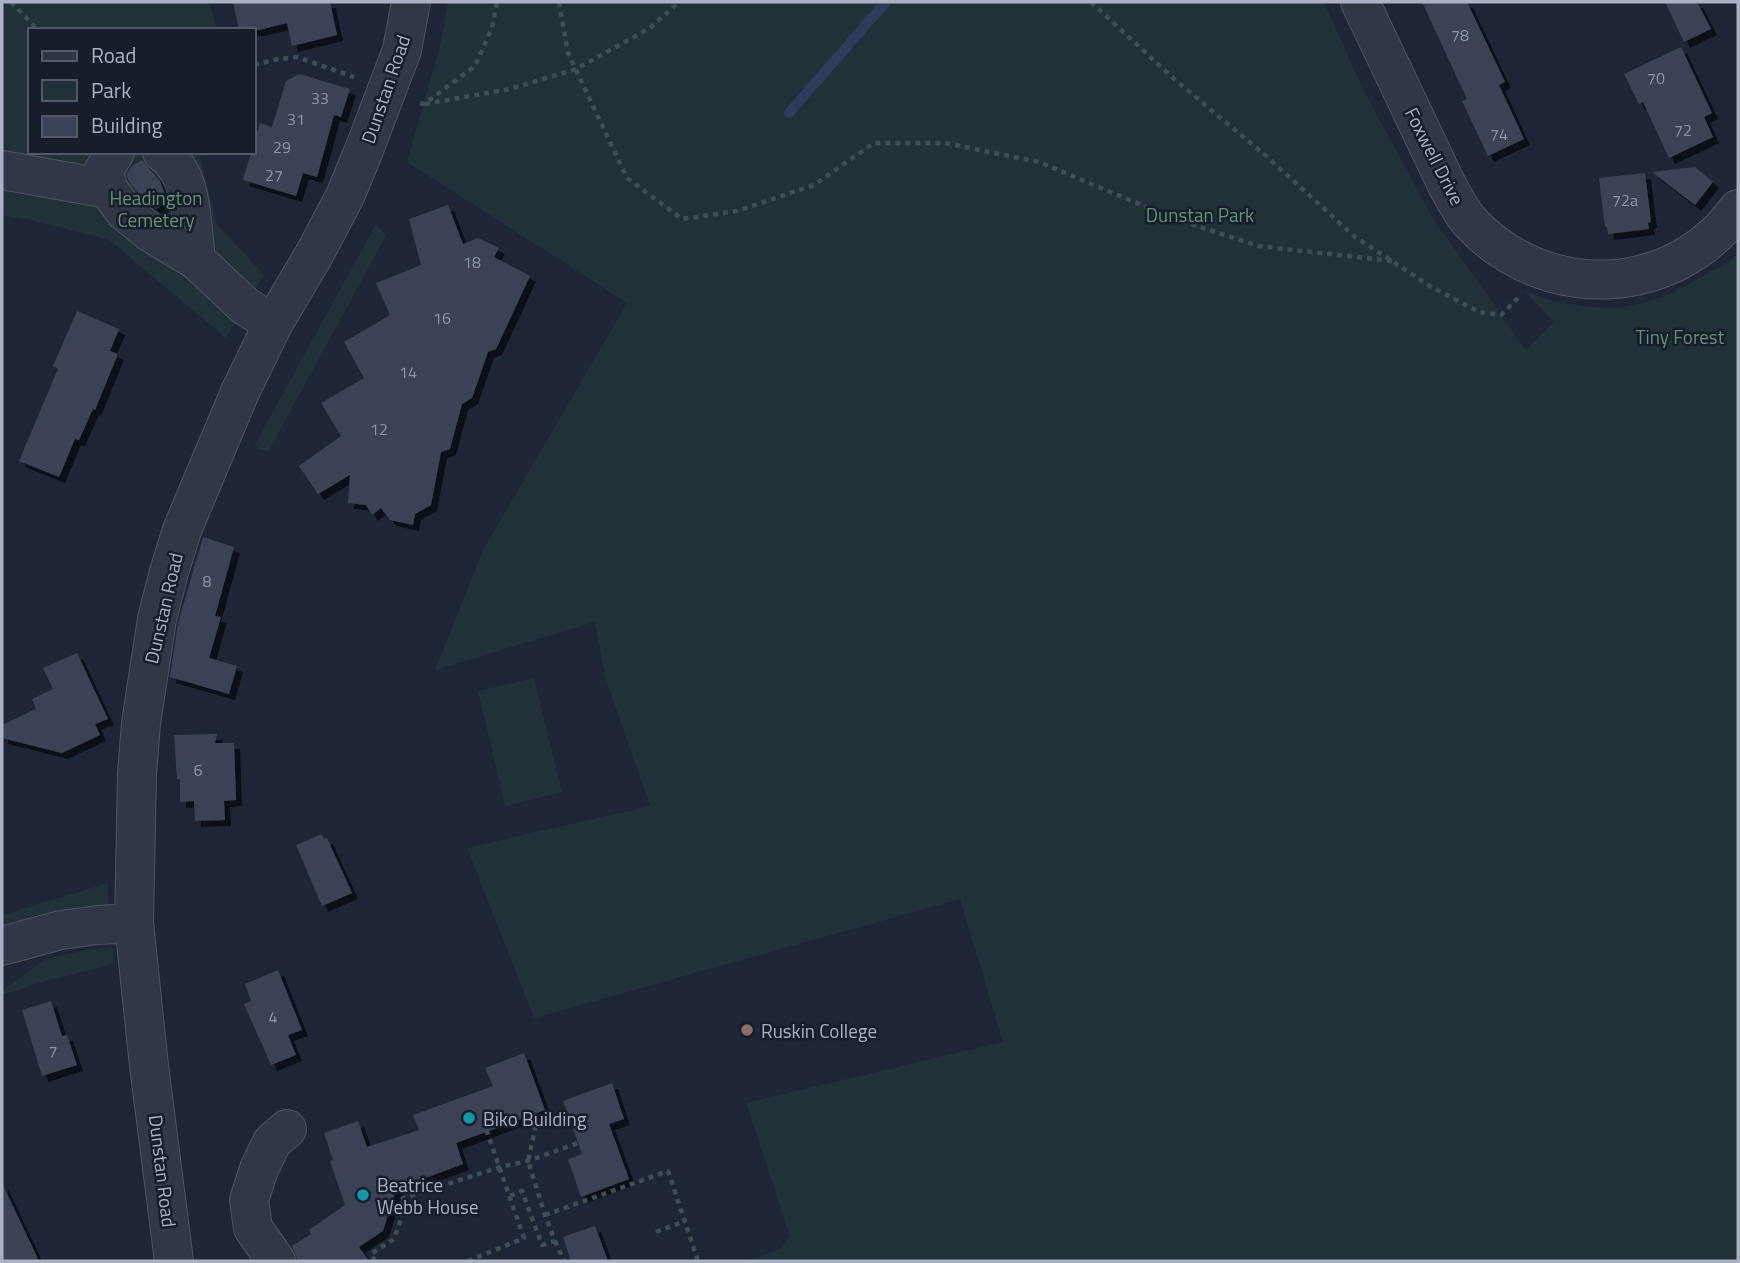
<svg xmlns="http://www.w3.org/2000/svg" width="1740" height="1263" viewBox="0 0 1740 1263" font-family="'Titillium Web',sans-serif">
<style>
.green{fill:#203137}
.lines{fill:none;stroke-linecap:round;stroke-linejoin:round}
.stream{stroke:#2e3c5c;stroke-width:10}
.building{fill:#3a4257;filter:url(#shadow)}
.minor-casing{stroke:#4f5465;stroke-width:40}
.path{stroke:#3d4e54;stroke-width:4.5;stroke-dasharray:5 5;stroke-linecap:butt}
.minor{stroke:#313746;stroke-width:38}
.education-dot{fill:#8d6e63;stroke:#171d2a;stroke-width:2.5}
.culture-dot{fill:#0f9aa8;stroke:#171d2a;stroke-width:2.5}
.labels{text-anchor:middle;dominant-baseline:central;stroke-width:5;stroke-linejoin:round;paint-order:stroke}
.number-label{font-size:16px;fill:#8f95a9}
.street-label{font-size:19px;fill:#abb1c4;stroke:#171d2a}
.park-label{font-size:19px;fill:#629474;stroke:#171d2a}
.poi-label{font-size:19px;fill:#abb1c4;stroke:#171d2a;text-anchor:start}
</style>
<defs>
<filter id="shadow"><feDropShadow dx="6" dy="6" stdDeviation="0" flood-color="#0009"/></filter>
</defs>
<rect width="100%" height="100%" fill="#1e2536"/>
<path class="green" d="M 2,2 L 209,2 L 217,30 L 30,30 L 30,152 L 199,152 L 217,224 L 264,275 L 226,338 L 109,240 L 30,220 L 2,215 Z
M 448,2 L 1324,2 L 1362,87 L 1432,217 L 1526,350 L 1554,322 L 1523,290 L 1553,301 L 1590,307 L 1619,308 L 1643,303 L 1673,293 L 1731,260 L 1738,253 L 1738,1261 L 746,1261 L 781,1249 L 790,1237 L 746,1103 L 1003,1042 L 960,899 L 534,1018 L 467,848 L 650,806 L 605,677 L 595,622 L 435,670 L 483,550 L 627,303 L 407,162 L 441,41 Z
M 376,224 L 386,236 L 268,452 L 254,446 Z
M 534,678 L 562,792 L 505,806 L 478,691 Z
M 108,883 L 109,909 L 2,930 L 2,915 Z
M 111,946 L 113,950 L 113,964 L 39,983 L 2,995 L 2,993 L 6,988 L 44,960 L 72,953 Z"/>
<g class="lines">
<path class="stream" d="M 789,113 L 886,2"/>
</g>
<path class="building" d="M 233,2 L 330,2 L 337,35 L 292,46 L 287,23 L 259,30 L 239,30 Z
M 1422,2 L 1467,2 L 1505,82 L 1499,85 L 1524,139 L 1488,156 L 1462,101 L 1467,99 Z
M 1665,2 L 1697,2 L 1711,29 L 1684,42 Z
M 1681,47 L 1712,113 L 1704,117 L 1713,137 L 1669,158 L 1643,102 L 1639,104 L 1624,74 Z
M 299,74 L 350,89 L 341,117 L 334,115 L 317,177 L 303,173 L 296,196 L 243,180 L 251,152 L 254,152 L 254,143 L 260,123 L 272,127 L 286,81 Z
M 142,160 L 160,181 L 166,197 L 167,202 L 156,209 L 141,197 L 128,180 L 127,174 L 131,167 Z
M 1695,167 L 1713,182 L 1695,205 L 1652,172 Z
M 1645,173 L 1651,222 L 1648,223 L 1649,229 L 1608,234 L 1607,227 L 1605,227 L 1599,178 Z
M 448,205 L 463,244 L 478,238 L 499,248 L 494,257 L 530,276 L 496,349 L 488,352 L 472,398 L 462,404 L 450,449 L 441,452 L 431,505 L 415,514 L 413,525 L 390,520 L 381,508 L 372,515 L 366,505 L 348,503 L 350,475 L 318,494 L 299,466 L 341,436 L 321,403 L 364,378 L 344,342 L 390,315 L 376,283 L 421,265 L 409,219 Z
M 77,311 L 119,329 L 110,351 L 118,354 L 95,410 L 93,409 L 79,440 L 75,439 L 59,477 L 19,461 L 58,369 L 53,366 Z
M 203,537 L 234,547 L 215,616 L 221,617 L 209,658 L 237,666 L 229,694 L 170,677 L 178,623 Z
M 77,653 L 108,719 L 95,724 L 100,735 L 62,753 L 2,738 L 2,725 L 36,709 L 32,699 L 53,689 L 43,668 Z
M 217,734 L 215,743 L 234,743 L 236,800 L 224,801 L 225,820 L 195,821 L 194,801 L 180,802 L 180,779 L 177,779 L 174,735 Z
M 322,834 L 324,839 L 327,838 L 352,893 L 322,906 L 296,845 Z
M 278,970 L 302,1030 L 288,1035 L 296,1055 L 271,1065 L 244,1004 L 251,1001 L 245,984 Z
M 51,1001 L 62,1036 L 67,1035 L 77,1065 L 42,1076 L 22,1010 Z
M 524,1053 L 545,1110 L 456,1143 L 463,1164 L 396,1189 L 383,1231 L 359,1247 L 369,1261 L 298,1261 L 292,1246 L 311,1234 L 309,1230 L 345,1205 L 330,1161 L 333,1160 L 324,1133 L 358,1121 L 367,1147 L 419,1130 L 413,1115 L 493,1086 L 485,1068 Z
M 612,1083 L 624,1119 L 609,1124 L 629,1179 L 581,1197 L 568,1159 L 582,1154 L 563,1101 Z
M 2,1183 L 39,1261 L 2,1261 Z
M 595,1226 L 608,1261 L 571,1261 L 563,1237 Z"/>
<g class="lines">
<defs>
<path id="minor" d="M 1360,2 L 1446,183 C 1453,196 1461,212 1471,223 C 1546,303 1674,298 1738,209
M 162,152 C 169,158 176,165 180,173 C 192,194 193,235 196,260
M 2,170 L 108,189 L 125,212 L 151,233 L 196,260 L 245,306 L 273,324
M 108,189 L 104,170 L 115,152
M 2,946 L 61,930 L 98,925 L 134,923
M 174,1261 L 149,1066 L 134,923 L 137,774 L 141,723 L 157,619 L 169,572 L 182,530 L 240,392 L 273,324 L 315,253 L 345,196 L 364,150 L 402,50 L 411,2
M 276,1261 L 253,1228 L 249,1200 L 259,1169 L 272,1142 L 287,1129"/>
</defs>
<use href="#minor" class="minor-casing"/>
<path class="path" d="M 11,2 L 38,30
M 559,2 L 568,53 L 627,178 L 682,219 L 737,211 L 814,185 L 874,143 L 945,143 L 1039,162 L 1170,217 L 1258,246 L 1392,261
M 1091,2 L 1173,78 L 1265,155 L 1354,236 L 1430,286 L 1479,312 L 1501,315 L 1518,298
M 254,65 L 273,60 L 297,57 L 354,77
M 420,103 L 424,104 L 475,66 L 492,28 L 497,2
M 425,104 L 510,89 L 576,69 L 650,28 L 679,2
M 510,1196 L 522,1191 L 542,1245 L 555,1241 L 545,1215 L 528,1161 L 541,1102
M 545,1215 L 668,1171 L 698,1261
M 656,1232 L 685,1221
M 555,1241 L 564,1261
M 375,1261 L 371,1254 L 394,1239 L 403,1213 L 398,1200 L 500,1167 L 528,1161 L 578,1143
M 468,1261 L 524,1238 L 485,1126"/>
<use href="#minor" class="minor"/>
</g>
<circle class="education-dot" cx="747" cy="1030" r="7"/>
<g class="culture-dot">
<circle cx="469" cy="1118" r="7"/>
<circle cx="363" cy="1195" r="7"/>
</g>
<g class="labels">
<g class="number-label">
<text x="1460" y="35">78</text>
<text x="1656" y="78">70</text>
<text x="320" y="98">33</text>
<text x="296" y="119">31</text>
<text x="1683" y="130">72</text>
<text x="1499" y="134">74</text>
<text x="282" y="147">29</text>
<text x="274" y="175">27</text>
<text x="1625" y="200">72a</text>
<text x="472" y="262">18</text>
<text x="442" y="318">16</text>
<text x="408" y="372">14</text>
<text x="379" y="429">12</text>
<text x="207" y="581">8</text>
<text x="198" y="770">6</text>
<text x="273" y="1017">4</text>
<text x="53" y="1051">7</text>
</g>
<g class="street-label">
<text transform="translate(385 89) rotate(-71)">Dunstan Road</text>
<text transform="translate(1435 156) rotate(63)">Foxwell Drive</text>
<text transform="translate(163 608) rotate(-77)">Dunstan Road</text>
<text transform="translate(163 1171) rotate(83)">Dunstan Road</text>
</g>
<g class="park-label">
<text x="156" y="197">Headington<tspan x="156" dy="22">Cemetery</tspan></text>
<text x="1200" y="214">Dunstan Park</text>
<text x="1680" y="336">Tiny Forest</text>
</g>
<g class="poi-label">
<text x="761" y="1030">Ruskin College</text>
<text x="483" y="1118">Biko Building</text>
<text x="377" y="1184">Beatrice<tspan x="377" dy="22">Webb House</tspan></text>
</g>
</g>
<rect width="1740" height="1263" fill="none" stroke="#abb1c4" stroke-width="7"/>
<rect x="28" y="28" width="228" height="126" fill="#171d2a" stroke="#525868" stroke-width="2"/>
<rect x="42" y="51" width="35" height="10" fill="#313746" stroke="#525868" stroke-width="2"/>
<text x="91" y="63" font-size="21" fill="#abb1c4">Road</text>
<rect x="42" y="80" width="35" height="21" fill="#203137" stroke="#525868" stroke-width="2"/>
<text x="91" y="98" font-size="21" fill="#abb1c4">Park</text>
<rect x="42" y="116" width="35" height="21" fill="#3a4257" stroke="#525868" stroke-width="2"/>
<text x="91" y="133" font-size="21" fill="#abb1c4">Building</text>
</svg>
